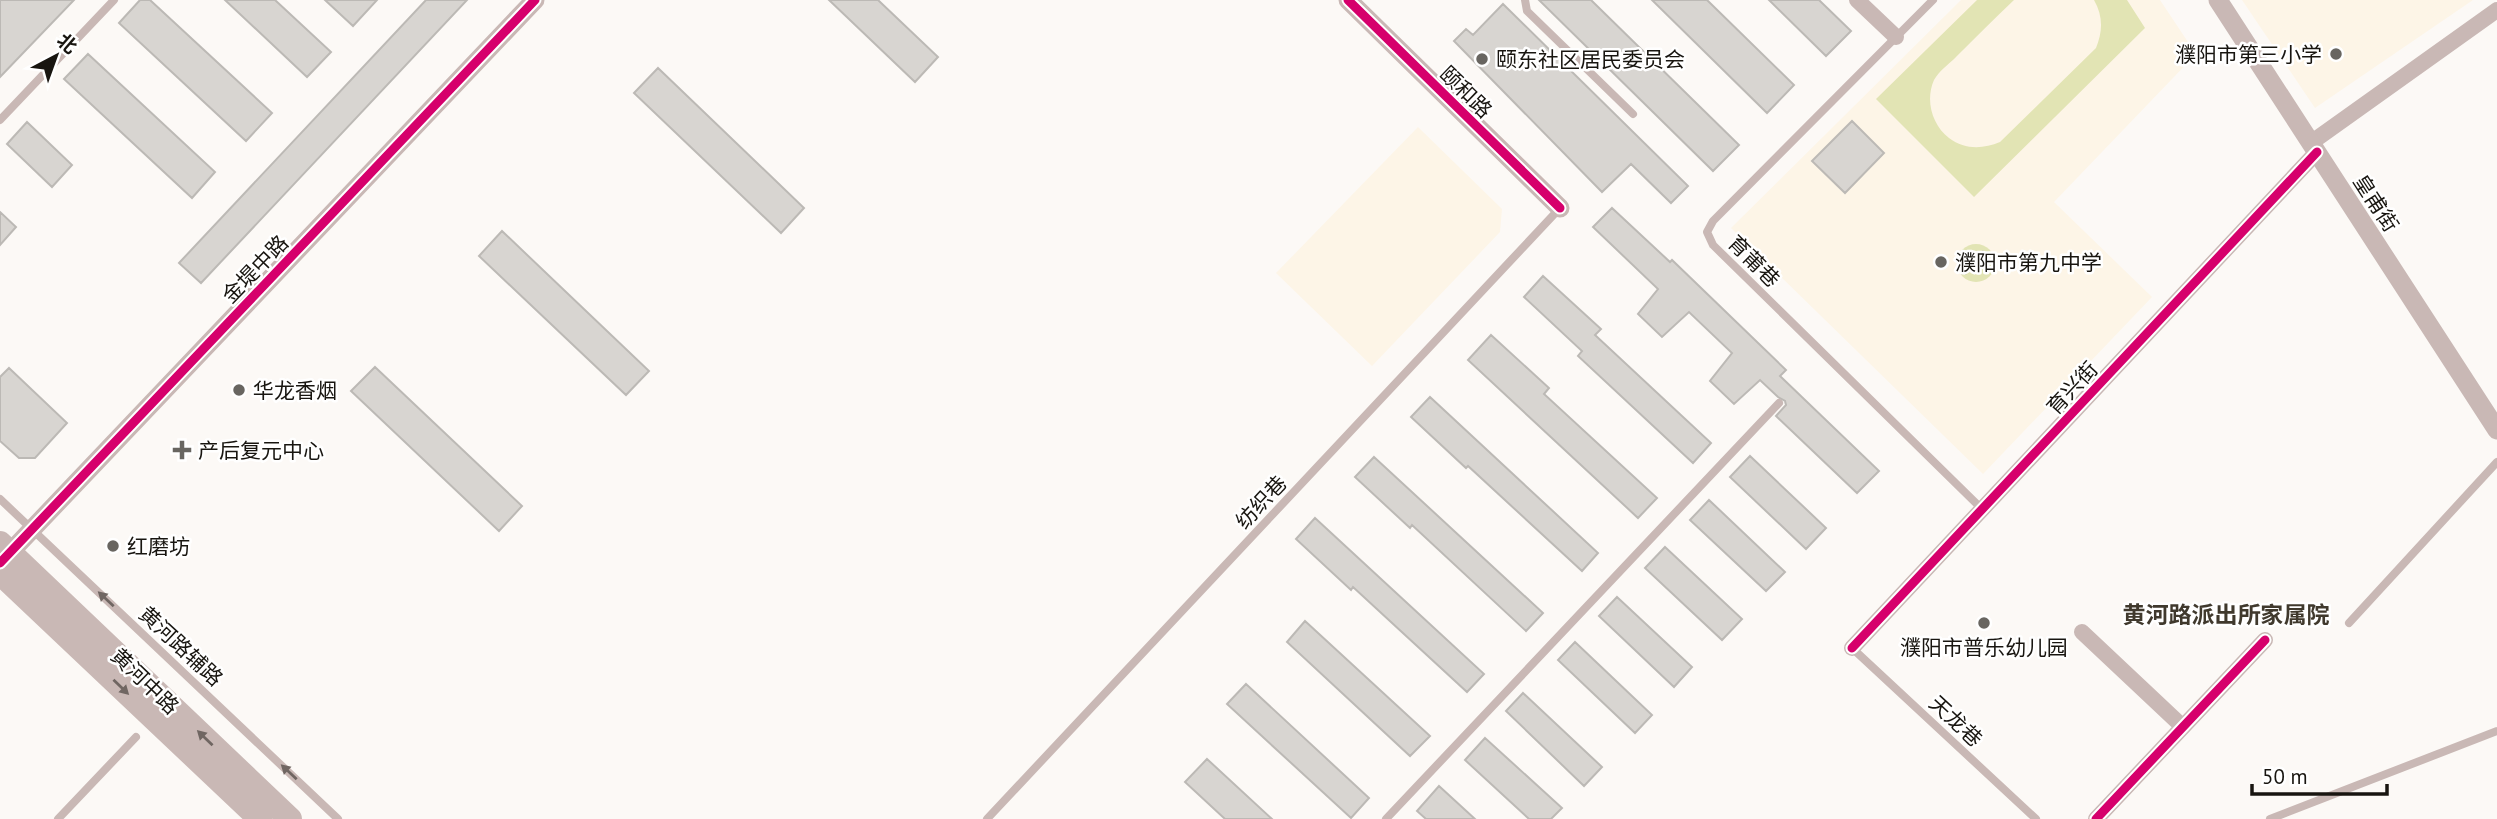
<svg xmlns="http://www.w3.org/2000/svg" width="2497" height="819" viewBox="0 0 2497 819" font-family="'PT Sans','Noto Sans SC',sans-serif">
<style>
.built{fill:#fdf5e7}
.grass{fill:url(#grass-tufts)}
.pitch{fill:#e2e4b4}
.building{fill:#d8d5d1;stroke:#bcb9b5;stroke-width:2}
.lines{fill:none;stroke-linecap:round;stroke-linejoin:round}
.service{stroke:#c9b8b5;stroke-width:8}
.minor{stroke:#c9b8b5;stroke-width:16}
.tertiary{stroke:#c9b8b5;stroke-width:19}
.primary{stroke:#c9b8b5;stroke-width:24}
.cycleway-casing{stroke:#fff;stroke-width:13}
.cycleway{stroke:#d6006c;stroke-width:9}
.oneway{fill:#706662}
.poi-dot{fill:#686560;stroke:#fff;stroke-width:2.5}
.labels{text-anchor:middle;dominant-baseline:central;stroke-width:5;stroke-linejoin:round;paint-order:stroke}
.poi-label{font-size:21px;fill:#181510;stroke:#fff;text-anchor:start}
.street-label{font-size:21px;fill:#181510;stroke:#fff}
.neighbourhood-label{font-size:23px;font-weight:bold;fill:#40392d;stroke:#fff}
</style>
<defs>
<pattern id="grass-tufts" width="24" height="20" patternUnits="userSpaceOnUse" patternTransform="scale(1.75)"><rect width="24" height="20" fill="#e2e4b4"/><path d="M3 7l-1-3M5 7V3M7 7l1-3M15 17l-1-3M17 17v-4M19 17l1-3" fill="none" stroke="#c1c39a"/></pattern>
</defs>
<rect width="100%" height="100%" fill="#fcf9f6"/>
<path class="built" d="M 1961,0 L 2160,0 L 2196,54 L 2054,202 L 2152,297 L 1983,474 L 1731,228 Z
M 2242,0 L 2473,0 L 2315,108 Z
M 1418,127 L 1502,209 L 1500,232 L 1372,366 L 1276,273 Z"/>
<path class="grass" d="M1957 263a19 19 0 1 1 38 0a19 19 0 1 1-38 0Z"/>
<path class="pitch" d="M 1977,0 L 2014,0 C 1994,19 1975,38 1956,57 C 1949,64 1939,71 1934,80 C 1925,100 1932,125 1949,138 C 1965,150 1983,149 2000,142 L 2096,48 C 2103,31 2103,16 2094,0 L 2127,0 L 2145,28 L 1974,197 L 1876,99 Z"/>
<path class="building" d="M 0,0 L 74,0 L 0,77 Z
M 140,0 L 150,0 L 272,113 L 246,141 L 119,23 Z
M 225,0 L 275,0 L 331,52 L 307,77 Z
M 325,0 L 377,0 L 353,26 Z
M 426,0 L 467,0 L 201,283 L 179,263 Z
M 829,0 L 878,0 L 938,57 L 915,82 Z
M 1539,0 L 1591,0 L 1739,145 L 1713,171 Z
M 1652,0 L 1707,0 L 1794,85 L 1767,113 Z
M 1769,0 L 1819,0 L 1851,31 L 1826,56 Z
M 1503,4 L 1688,186 L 1671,203 L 1631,164 L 1602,192 L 1454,41 L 1466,29 L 1473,35 Z
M 88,54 L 215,172 L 192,198 L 64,79 Z
M 658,68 L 804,208 L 781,233 L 634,93 Z
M 1852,121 L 1884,153 L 1845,193 L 1812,161 Z
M 27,122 L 72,165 L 52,187 L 7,144 Z
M 1612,208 L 1670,262 L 1672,260 L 1786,370 L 1780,376 L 1879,471 L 1857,493 L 1776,416 L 1786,405 L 1785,401 L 1778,397 L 1760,380 L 1734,404 L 1710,381 L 1732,353 L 1689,312 L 1662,337 L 1638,314 L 1658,289 L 1593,227 Z
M 0,212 L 16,227 L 0,245 Z
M 502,231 L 649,371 L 626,395 L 479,256 Z
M 1543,276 L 1601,329 L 1595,335 L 1711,443 L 1693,463 L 1578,356 L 1582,351 L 1524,297 Z
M 1491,335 L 1549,388 L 1544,394 L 1657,498 L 1638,518 L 1468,360 Z
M 375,367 L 522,506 L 499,531 L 351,391 Z
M 9,368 L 67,423 L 35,458 L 19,458 L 0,441 L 0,377 Z
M 1430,397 L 1598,553 L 1582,571 L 1468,466 L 1466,468 L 1411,417 Z
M 1750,456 L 1826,528 L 1806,549 L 1730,477 Z
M 1374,457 L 1543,613 L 1526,631 L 1412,525 L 1410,528 L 1355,477 Z
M 1709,500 L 1785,572 L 1766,591 L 1690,520 Z
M 1315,518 L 1484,674 L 1467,692 L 1353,587 L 1351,590 L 1296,539 Z
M 1665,547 L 1742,619 L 1722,640 L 1645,568 Z
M 1617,597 L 1692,667 L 1674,687 L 1599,616 Z
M 1305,621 L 1430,736 L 1410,756 L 1287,642 Z
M 1575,642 L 1652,715 L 1635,733 L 1558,660 Z
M 1246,684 L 1369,798 L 1351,818 L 1227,704 Z
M 1523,693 L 1602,767 L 1584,786 L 1506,711 Z
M 1485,738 L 1562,808 L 1551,819 L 1529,819 L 1465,760 Z
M 1207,759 L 1272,819 L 1225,819 L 1185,782 Z
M 1439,786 L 1475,819 L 1426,819 L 1417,811 Z"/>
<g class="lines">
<path class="service" d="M 1525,0 L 1527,11 L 1633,114
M 1933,0 L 1713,221 L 1707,232 L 1713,245 L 1982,509
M 0,120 L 114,0
M 0,499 L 338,819
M 2349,623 L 2497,462
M 1852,648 L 2036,819
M 58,819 L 136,737
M 987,819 L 1560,208
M 1386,819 L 1779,403
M 2270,819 L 2497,731"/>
<path class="minor" d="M 1857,0 L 1896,37
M 2312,142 L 2497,10
M 2082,632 L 2183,727
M 1852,648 L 2317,152
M 2096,819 L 2265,640"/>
<path class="tertiary" d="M 1348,0 L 1560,208
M 2218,0 L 2497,430
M 0,563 L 535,0"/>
<path class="primary" d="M 0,543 L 290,819
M 0,573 L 260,819"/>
<defs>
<path id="cycleway" d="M 1348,0 L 1560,208
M 0,563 L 535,0
M 1852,648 L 2317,152
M 2096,819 L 2265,640"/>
</defs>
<use href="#cycleway" class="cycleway-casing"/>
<use href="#cycleway" class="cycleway"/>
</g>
<defs><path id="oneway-solid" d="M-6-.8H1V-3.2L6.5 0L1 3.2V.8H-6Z" transform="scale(1.75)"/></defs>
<g class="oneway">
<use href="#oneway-solid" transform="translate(106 599) rotate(-137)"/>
<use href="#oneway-solid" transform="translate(121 687) rotate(44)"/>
<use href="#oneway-solid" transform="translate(205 738) rotate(-136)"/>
<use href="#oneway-solid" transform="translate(289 772) rotate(-137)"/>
</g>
<g class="poi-dot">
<circle cx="2336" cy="54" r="7"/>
<circle cx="1482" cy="59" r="7"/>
<circle cx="1941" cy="262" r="7"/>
<circle cx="239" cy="390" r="7"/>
<path d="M178.5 439.5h7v7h7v7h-7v7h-7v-7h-7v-7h7z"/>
<circle cx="113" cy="546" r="7"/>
<circle cx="1984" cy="623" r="7"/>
</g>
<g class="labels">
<g class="poi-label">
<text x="2322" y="54" text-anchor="end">濮阳市第三小学</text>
<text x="1496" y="59">颐东社区居民委员会</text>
<text x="1955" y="262">濮阳市第九中学</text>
<text x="253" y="390">华龙香烟</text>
<text x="198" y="450">产后复元中心</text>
<text x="127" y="546">红磨坊</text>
<text x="1984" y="647" text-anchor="middle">濮阳市普乐幼儿园</text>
</g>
<g class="street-label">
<text transform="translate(1466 92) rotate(44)">颐和路</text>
<text transform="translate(2376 203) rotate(57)">皇甫街</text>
<text transform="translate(1754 261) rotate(45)">育莆巷</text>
<text transform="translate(255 269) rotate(-46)">金堤中路</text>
<text transform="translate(2072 388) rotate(-47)">育兴街</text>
<text transform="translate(1261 502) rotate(-47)">纺织巷</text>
<text transform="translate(181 646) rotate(43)">黄河路辅路</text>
<text transform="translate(145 681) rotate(44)">黄河中路</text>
<text transform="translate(1956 721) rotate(43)">天龙巷</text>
</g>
<g class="neighbourhood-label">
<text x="2226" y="614">黄河路派出所家属院</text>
</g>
</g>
<g transform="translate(56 56) rotate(41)" stroke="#ffffff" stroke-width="5" paint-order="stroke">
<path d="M0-5L12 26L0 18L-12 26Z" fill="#181510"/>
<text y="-10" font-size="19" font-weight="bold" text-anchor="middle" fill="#181510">北</text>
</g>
<path d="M2252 784v10h135v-10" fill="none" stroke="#181510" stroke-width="3.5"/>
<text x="2262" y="784" font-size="21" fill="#181510" stroke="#ffffff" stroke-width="5" paint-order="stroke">50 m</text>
</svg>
